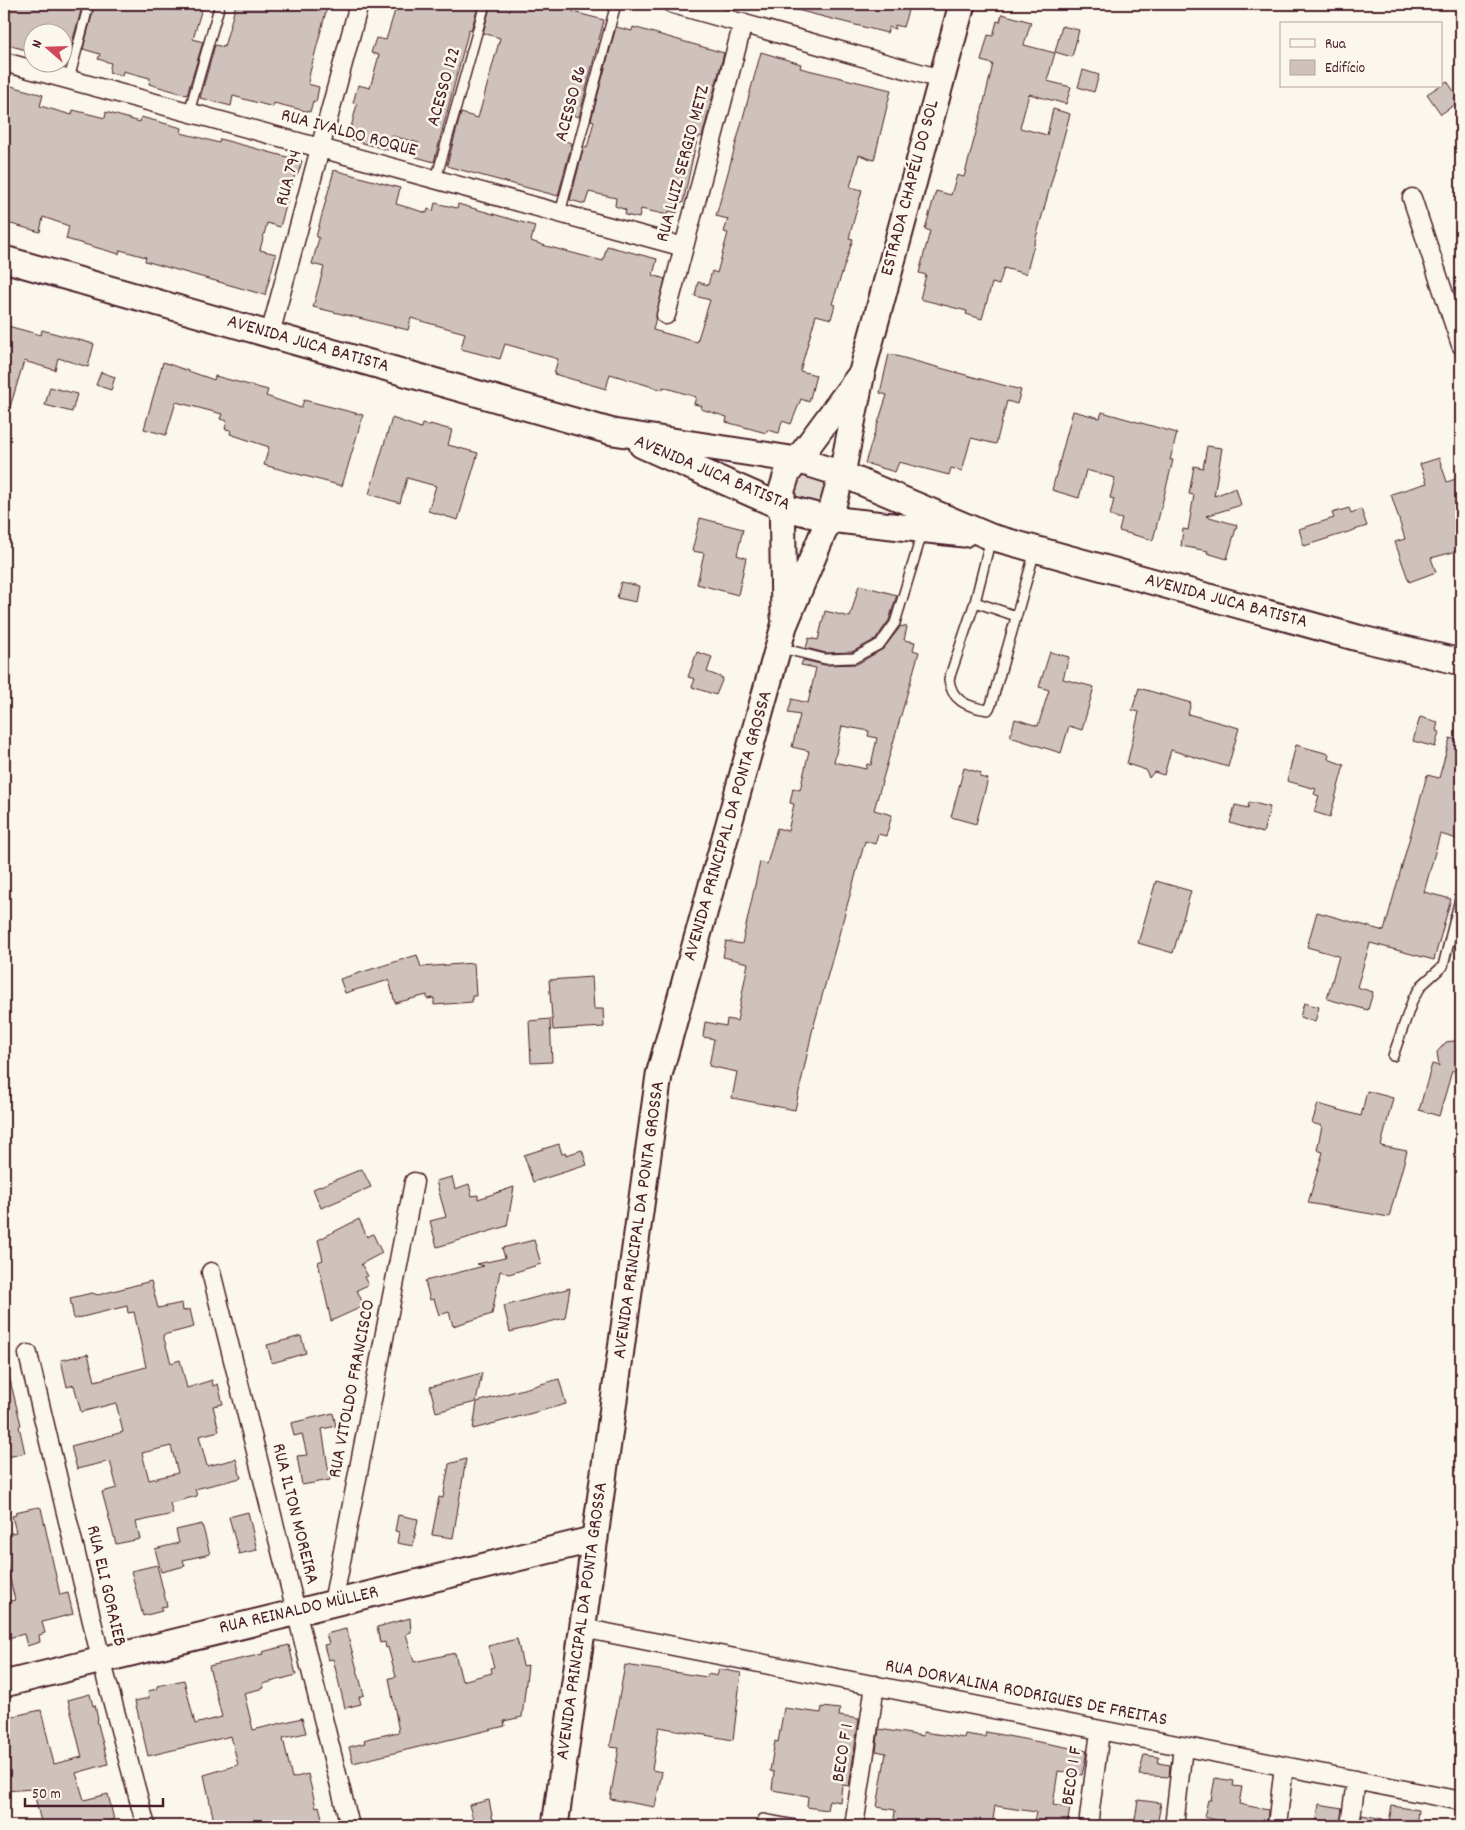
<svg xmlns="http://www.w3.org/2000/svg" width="1465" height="1830" viewBox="0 0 1465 1830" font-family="Dekko,sans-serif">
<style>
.green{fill:#e2d7d0;stroke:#967b7e}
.building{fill:#cfc2bc;stroke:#4a1f2b;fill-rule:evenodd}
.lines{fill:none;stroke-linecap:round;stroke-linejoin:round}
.lane-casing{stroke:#4a1f2b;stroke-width:12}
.street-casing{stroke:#4a1f2b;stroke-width:21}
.secondary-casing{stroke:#4a1f2b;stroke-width:29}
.lane{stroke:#fbf7ec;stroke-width:9}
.street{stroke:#fbf7ec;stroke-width:18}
.secondary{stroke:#fbf7ec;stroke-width:25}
.labels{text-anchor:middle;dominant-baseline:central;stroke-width:5;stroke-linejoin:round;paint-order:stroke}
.street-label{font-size:19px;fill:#4a1f2b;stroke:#fbf7ec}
</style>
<rect width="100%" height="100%" fill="#fbf7ec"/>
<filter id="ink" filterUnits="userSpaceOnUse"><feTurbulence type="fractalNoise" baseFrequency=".02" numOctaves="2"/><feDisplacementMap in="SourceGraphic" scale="10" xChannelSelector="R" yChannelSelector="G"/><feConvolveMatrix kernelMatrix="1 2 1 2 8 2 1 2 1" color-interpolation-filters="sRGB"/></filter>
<g filter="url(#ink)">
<path class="green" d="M 803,471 L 829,482 L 823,506 L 793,499 L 791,486 Z"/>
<path class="building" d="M 4,4 L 83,4 L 71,46 L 62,44 L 62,32 L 32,32 L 32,42 L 29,41 L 26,50 L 4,44 Z
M 95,4 L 197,4 L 197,6 L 202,8 L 193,39 L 203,42 L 187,95 L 149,84 L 150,78 L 123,71 L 122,76 L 109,72 L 111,63 L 98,59 L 100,54 L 83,49 Z
M 236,4 L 328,4 L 310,72 L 308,84 L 319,87 L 316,102 L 313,101 L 310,112 L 274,103 L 273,107 L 233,96 L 231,106 L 200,98 L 215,45 L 224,47 Z
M 397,4 L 479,4 L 471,30 L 469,29 L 434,162 L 416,157 L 419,143 L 392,136 L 388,150 L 348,139 L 357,104 L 353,103 L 358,85 L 370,88 L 379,55 L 371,53 L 376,38 L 386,40 Z
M 491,4 L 575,4 L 573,12 L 604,20 L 579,117 L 565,113 L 558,139 L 572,143 L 558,196 L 450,167 L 447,165 L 461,113 L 478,118 L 482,104 L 500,38 L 483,33 Z
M 793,4 L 910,4 L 903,27 L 895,25 L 895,29 L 889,27 L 887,33 L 793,9 Z
M 1002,14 L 1031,22 L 1024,45 L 1055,53 L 1047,81 L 1071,87 L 1066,104 L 1029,94 L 1020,128 L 1047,135 L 1053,109 L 1070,114 L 1026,274 L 1004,268 L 999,285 L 992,283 L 982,319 L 966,314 L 967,311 L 920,299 L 926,275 L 919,273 L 930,231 L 925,229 L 936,191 L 951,195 L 957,175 L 964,177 L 982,110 L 993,64 L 981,61 L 988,35 L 993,36 L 997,21 L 1000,22 Z
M 1062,26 L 1079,30 L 1072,57 L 1055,52 Z
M 616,27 L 632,31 L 633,27 L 724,53 L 702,137 L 699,136 L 695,148 L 683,203 L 680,202 L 677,213 L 669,211 L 668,215 L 641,209 L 639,218 L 625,215 L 626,210 L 615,206 L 616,198 L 589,192 L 585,204 L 570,200 L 584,147 L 587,148 L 594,121 L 591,120 Z
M 761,52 L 801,64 L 800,68 L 891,90 L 874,160 L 859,155 L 850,187 L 862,190 L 849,238 L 853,239 L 832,304 L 835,305 L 831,319 L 816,315 L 800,371 L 816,375 L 809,402 L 801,399 L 791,424 L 782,421 L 779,433 L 767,430 L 766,433 L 726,422 L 727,417 L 701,409 L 702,406 L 694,404 L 696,397 L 663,387 L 663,390 L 610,374 L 606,389 L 554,374 L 558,359 L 505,344 L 500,359 L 461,349 L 465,333 L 421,321 L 411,318 L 408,330 L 313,307 L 324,267 L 312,264 L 319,238 L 316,237 L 334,170 L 400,188 L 396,204 L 427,213 L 428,209 L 433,211 L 435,203 L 457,208 L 458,204 L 535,226 L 531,241 L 546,246 L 603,261 L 607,246 L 657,259 L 653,275 L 665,279 L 653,330 L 697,342 L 710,300 L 695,296 L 698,282 L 708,285 L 712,271 L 717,273 L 728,233 L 724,232 L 728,219 L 716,216 Z
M 1083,70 L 1099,75 L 1094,92 L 1078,87 Z
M 1447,81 L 1457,96 L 1454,98 L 1457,103 L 1441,114 L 1427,94 Z
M 4,84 L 43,95 L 40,106 L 72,115 L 73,110 L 105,118 L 106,112 L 140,122 L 141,117 L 182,128 L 181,133 L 201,138 L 219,143 L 220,139 L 302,161 L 298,174 L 295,174 L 280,227 L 267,223 L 260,250 L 276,254 L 265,295 L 145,261 L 146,257 L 120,250 L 119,254 L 66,239 L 69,226 L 43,217 L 40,232 L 4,222 Z
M 4,325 L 41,335 L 42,330 L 94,344 L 88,367 L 58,358 L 55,370 L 24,361 L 7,417 L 4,417 Z
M 889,354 L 1021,390 L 1017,404 L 1007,401 L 996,444 L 971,438 L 962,471 L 951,468 L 949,475 L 899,462 L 895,472 L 865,463 L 887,395 L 880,393 Z
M 163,362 L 214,380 L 215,376 L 268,390 L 266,396 L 301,408 L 304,400 L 363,415 L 342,486 L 264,465 L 269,447 L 230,434 L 231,430 L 225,429 L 227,421 L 220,419 L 222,414 L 176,402 L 166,435 L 144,429 Z
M 101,372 L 115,377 L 111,390 L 96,385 Z
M 50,387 L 77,394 L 72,412 L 45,405 Z
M 1073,411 L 1100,418 L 1102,412 L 1177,433 L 1170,460 L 1173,460 L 1153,540 L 1119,531 L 1122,519 L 1110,516 L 1114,499 L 1110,498 L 1115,478 L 1086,470 L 1079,498 L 1052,490 Z
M 392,418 L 421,428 L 422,424 L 429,426 L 430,424 L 452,430 L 448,445 L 478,453 L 458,520 L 428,511 L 436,486 L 407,478 L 400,503 L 369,494 Z
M 1207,446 L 1222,448 L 1214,496 L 1236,488 L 1241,505 L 1206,516 L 1237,525 L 1227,559 L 1207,553 L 1208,551 L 1181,546 L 1183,529 L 1188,530 L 1194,495 L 1189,494 L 1194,466 L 1203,468 Z
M 1439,458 L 1447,482 L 1461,477 L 1461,550 L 1431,558 L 1436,572 L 1409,582 L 1395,542 L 1405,539 L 1391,494 L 1427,483 L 1420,464 Z
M 1349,508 L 1351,513 L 1361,509 L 1367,526 L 1304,546 L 1299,529 L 1334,518 L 1332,513 Z
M 700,518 L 743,529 L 737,555 L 746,558 L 738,595 L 697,584 L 704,553 L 692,551 Z
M 621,582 L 639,586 L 636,602 L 617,598 Z
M 859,585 L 897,595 L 889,620 L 876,639 L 852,652 L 826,653 L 806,648 L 809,638 L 818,640 L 825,611 L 850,617 Z
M 901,626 L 907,627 L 904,640 L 915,642 L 913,650 L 919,652 L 874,810 L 892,815 L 886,836 L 878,834 L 875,844 L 865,841 L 812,1032 L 795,1110 L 732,1098 L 737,1072 L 709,1066 L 714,1039 L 703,1037 L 705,1022 L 726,1026 L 727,1019 L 737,1021 L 748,963 L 723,957 L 726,941 L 742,944 L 760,862 L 767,864 L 777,828 L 788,831 L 794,804 L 790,803 L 793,788 L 800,790 L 809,751 L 792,747 L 800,715 L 788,713 L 792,699 L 808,703 L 816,668 L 801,665 L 803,660 L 825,665 L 857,664 L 883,649 ZM 842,726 L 869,731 L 868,736 L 877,738 L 871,765 L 867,764 L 866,769 L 834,762 Z
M 697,652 L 712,657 L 707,672 L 723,678 L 716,695 L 692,687 L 695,679 L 688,677 Z
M 1050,652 L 1069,657 L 1063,679 L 1094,687 L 1082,730 L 1069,726 L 1061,753 L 1010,737 L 1015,719 L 1038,726 L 1049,690 L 1039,687 Z
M 1139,688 L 1191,703 L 1188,714 L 1239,728 L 1228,767 L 1171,750 L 1164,775 L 1154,772 L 1149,778 L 1146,770 L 1127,764 L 1139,712 L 1132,710 Z
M 1420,717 L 1438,722 L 1436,731 L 1439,732 L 1435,747 L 1413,741 Z
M 1450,738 L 1461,741 L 1461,840 L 1440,834 L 1424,892 L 1451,899 L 1434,960 L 1370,943 L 1357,987 L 1373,992 L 1368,1010 L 1327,999 L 1339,956 L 1307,947 L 1317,912 L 1384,931 L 1427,775 L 1439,778 Z
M 1296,745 L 1329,754 L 1328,759 L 1344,765 L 1330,817 L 1314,812 L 1319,796 L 1314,794 L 1316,789 L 1287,781 Z
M 964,768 L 981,773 L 980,777 L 988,779 L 976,824 L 951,817 Z
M 1249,802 L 1270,807 L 1263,833 L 1230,823 L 1235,805 L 1248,808 Z
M 1156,881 L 1191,891 L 1173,953 L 1138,943 Z
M 417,955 L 421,967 L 474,963 L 476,996 L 472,996 L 472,1002 L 434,1005 L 434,998 L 427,999 L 427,995 L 395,1003 L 389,980 L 345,993 L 340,979 Z
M 592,977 L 594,1009 L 603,1009 L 604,1027 L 553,1030 L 549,980 Z
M 1304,1003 L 1319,1007 L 1315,1022 L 1300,1017 Z
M 550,1019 L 552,1062 L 531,1063 L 529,1021 Z
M 1461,1040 L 1461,1070 L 1452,1071 L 1439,1116 L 1419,1110 L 1432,1064 L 1439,1066 L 1437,1052 L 1446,1042 Z
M 1367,1091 L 1393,1098 L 1381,1146 L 1407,1151 L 1389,1217 L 1308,1203 L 1323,1152 L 1317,1150 L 1322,1126 L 1312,1123 L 1318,1104 L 1361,1116 Z
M 559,1144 L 562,1154 L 566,1153 L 566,1155 L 582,1150 L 587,1165 L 533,1182 L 524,1155 Z
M 362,1169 L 371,1187 L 321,1208 L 313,1189 Z
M 452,1177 L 455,1189 L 469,1184 L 472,1196 L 478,1195 L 478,1199 L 514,1187 L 507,1226 L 437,1247 L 430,1221 L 446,1217 L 436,1181 Z
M 359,1219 L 367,1237 L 373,1234 L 382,1253 L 361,1264 L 368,1276 L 364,1277 L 368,1285 L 357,1290 L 364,1306 L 331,1321 L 318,1262 L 323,1260 L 318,1240 Z
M 534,1240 L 541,1264 L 509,1274 L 500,1271 L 492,1314 L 453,1326 L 449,1312 L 439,1315 L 434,1299 L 430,1300 L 425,1281 L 484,1266 L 477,1264 L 505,1258 L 502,1248 Z
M 151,1281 L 158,1308 L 182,1303 L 183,1311 L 190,1309 L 194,1327 L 163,1335 L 171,1363 L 180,1360 L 187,1388 L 212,1380 L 213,1386 L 218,1384 L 223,1404 L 213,1406 L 219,1431 L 199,1436 L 207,1466 L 236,1459 L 241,1478 L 195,1489 L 197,1496 L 170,1503 L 173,1514 L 136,1522 L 140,1539 L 116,1544 L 102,1492 L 117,1488 L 110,1461 L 77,1469 L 71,1446 L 123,1432 L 116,1403 L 81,1412 L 74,1385 L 67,1387 L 61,1360 L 88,1354 L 95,1381 L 146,1367 L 134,1312 L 128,1313 L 127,1306 L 74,1319 L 70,1298 L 92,1293 L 98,1295 ZM 171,1446 L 178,1473 L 149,1480 L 142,1453 Z
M 570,1288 L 565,1318 L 510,1332 L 504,1306 Z
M 301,1336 L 306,1353 L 272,1363 L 267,1345 Z
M 482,1373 L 476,1402 L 436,1412 L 430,1387 Z
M 4,1376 L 9,1376 L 21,1425 L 19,1426 L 25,1453 L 4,1458 Z
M 559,1379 L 566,1404 L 473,1429 L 477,1402 Z
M 333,1413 L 336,1426 L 322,1429 L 330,1480 L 302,1485 L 297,1456 L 307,1455 L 302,1434 L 294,1436 L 291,1423 Z
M 466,1459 L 453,1538 L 432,1535 L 439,1497 L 443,1498 L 449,1464 Z
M 38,1507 L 41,1508 L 45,1526 L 60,1595 L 68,1593 L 73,1614 L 42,1622 L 45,1633 L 39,1635 L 40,1642 L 27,1646 L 24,1634 L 4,1639 L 4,1602 L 15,1600 L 4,1554 L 4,1535 L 16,1532 L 12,1516 L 16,1515 L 15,1512 Z
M 248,1512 L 257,1550 L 239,1554 L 229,1517 Z
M 398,1515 L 418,1519 L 413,1546 L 397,1543 L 399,1532 L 395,1531 Z
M 202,1524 L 210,1554 L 183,1560 L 185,1566 L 161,1572 L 155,1549 L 179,1543 L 176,1530 Z
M 157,1565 L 167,1606 L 161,1607 L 162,1611 L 143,1616 L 131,1571 Z
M 410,1618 L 411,1632 L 406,1634 L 414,1662 L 455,1653 L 462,1681 L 492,1673 L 491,1668 L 494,1667 L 488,1646 L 517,1639 L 523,1666 L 528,1665 L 522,1717 L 504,1721 L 505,1726 L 353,1763 L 349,1747 L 365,1743 L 364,1740 L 370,1738 L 399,1732 L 389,1678 L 396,1677 L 388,1647 L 386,1648 L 385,1642 L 380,1643 L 377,1627 Z
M 346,1629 L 364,1695 L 359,1697 L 361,1704 L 345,1708 L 333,1659 L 328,1660 L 324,1645 L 329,1644 L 326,1634 Z
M 289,1645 L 296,1675 L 263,1684 L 264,1688 L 244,1693 L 253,1730 L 302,1718 L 306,1733 L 283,1738 L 292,1778 L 308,1774 L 316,1807 L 319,1806 L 324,1826 L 215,1826 L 204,1775 L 238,1765 L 231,1736 L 148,1756 L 135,1701 L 149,1698 L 148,1691 L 157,1689 L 157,1686 L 184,1680 L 195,1724 L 222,1717 L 209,1666 L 263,1654 L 262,1652 Z
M 625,1665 L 707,1677 L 708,1674 L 717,1676 L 719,1669 L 741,1673 L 733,1740 L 659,1727 L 652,1770 L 662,1772 L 655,1807 L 610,1799 L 619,1748 L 610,1747 Z
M 90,1694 L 93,1706 L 95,1705 L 98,1720 L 97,1720 L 108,1764 L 76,1773 L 84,1800 L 108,1794 L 114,1820 L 90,1826 L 42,1826 L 33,1789 L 4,1791 L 4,1718 L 41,1710 L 54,1764 L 82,1757 L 68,1700 Z
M 822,1707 L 840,1709 L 839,1716 L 859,1719 L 849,1786 L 842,1785 L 840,1802 L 829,1800 L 827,1810 L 807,1807 L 808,1796 L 772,1790 L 774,1772 L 770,1771 L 775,1741 L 778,1742 L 784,1708 L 821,1713 Z
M 879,1729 L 923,1736 L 923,1732 L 964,1738 L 965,1734 L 985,1737 L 986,1732 L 1087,1751 L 1082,1775 L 1058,1771 L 1053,1805 L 1070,1808 L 1067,1826 L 1034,1821 L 1036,1812 L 995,1806 L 992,1826 L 899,1824 L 899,1820 L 894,1820 L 895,1810 L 877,1807 L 886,1753 L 876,1751 Z
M 1144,1755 L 1159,1757 L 1158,1763 L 1170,1765 L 1169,1777 L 1139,1775 Z
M 1215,1778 L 1234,1781 L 1233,1786 L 1242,1787 L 1239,1804 L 1268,1810 L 1267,1826 L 1242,1826 L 1204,1817 L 1208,1800 L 1211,1800 Z
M 489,1800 L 494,1826 L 475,1826 L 469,1805 Z
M 1138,1800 L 1161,1803 L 1157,1826 L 1134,1826 Z
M 1319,1804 L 1342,1808 L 1340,1826 L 1316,1826 Z
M 1392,1806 L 1418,1810 L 1416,1826 L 1388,1826 Z
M 1362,1815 L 1383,1819 L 1383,1826 L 1361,1826 Z"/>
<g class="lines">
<defs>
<path id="lane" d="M 69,79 L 89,4
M 189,112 L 220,4
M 436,179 L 485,4
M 560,213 L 616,4
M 991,538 L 975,602 L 949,679 C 951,700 967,707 988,710 L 991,705 L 1035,551
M 975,602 L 1016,616
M 781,648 L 825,659 L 854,658 L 880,644 L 895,623 L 923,530
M 1393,1056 L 1413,999 L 1422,985 L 1443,966 L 1461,895
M 763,1819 L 800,1826"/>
<path id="street" d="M 673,4 L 941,79
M 4,62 L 684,247
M 1412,198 L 1461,345
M 666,315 L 743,23
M 270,334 L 359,4
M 211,1272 L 350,1826
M 28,1354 L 101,1659 L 146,1826
M 333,1603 L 414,1182
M 582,1628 L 1461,1801
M 854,1826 L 875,1685
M 1088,1826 L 1100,1731
M 1174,1826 L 1183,1747
M 1277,1826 L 1284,1766
M 1350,1826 L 1356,1780"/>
<path id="secondary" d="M 4,259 L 613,432 L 797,460 L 842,474 L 991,537 L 1358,638 L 1461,662
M 642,445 L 782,507 L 829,519 L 964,534
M 784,616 L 782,490 L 787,474 L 858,378
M 4,1684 L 595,1539
M 555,1826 L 659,1075 L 784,626 L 829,519 L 842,474 L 862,372 L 962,4"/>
</defs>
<use href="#lane" class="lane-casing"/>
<use href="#street" class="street-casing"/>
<use href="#secondary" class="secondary-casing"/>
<use href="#lane" class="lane"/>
<use href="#street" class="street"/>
<use href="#secondary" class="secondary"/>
</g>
</g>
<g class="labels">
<g class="street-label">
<text transform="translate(445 87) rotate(-74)">ACESSO 122</text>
<text transform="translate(572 104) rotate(-75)">ACESSO 86</text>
<text transform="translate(349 134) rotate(15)">RUA IVALDO ROQUE</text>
<text transform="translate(684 164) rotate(-75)">RUA LUIZ SERGIO METZ</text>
<text transform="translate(290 178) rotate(-75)">RUA 794</text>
<text transform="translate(911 188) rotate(-75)">ESTRADA CHAPÉU DO SOL</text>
<text transform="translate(308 345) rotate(16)">AVENIDA JUCA BATISTA</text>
<text transform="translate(712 474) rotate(23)">AVENIDA JUCA BATISTA</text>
<text transform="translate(1226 602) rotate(15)">AVENIDA JUCA BATISTA</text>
<text transform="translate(729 826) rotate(-74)">AVENIDA PRINCIPAL DA PONTA GROSSA</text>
<text transform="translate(640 1220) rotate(-82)">AVENIDA PRINCIPAL DA PONTA GROSSA</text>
<text transform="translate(353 1389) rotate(-79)">RUA VITOLDO FRANCISCO</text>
<text transform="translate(294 1514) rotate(76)">RUA ILTON MOREIRA</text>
<text transform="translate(105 1586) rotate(77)">RUA ELI GORAIEB</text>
<text transform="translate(299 1611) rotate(-13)">RUA REINALDO MÜLLER</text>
<text transform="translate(583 1621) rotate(-82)">AVENIDA PRINCIPAL DA PONTA GROSSA</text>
<text transform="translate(1026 1694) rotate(11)">RUA DORVALINA RODRIGUES DE FREITAS</text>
<text transform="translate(844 1753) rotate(-81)">BECO F 1</text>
<text transform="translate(1073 1776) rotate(-82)">BECO 1 F</text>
</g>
</g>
<rect width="1465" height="1830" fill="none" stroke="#fbf7ec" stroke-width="20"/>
<rect x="10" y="10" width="1445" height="1810" fill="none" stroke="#4a1f2b" stroke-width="2" filter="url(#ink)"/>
<rect x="1280" y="22" width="162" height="65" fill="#fbf7ec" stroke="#b4a19f"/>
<rect x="1290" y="39" width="25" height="8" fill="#fbf7ec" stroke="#b4a19f"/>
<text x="1325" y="48" font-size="15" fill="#4a1f2b">Rua</text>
<rect x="1290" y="60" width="25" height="15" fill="#cfc2bc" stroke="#b4a19f"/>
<text x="1325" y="72" font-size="15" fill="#4a1f2b">Edifício</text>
<g transform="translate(48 48) rotate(290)"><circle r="24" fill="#fbf7ec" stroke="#b4a19f"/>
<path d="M0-4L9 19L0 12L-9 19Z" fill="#d1495b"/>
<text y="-8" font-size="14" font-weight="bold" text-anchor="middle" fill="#4a1f2b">N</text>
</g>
<path d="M25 1798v8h138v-8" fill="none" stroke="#4a1f2b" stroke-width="2.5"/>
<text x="32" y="1798" font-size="15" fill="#4a1f2b" stroke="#fbf7ec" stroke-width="4" paint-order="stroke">50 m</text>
</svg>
